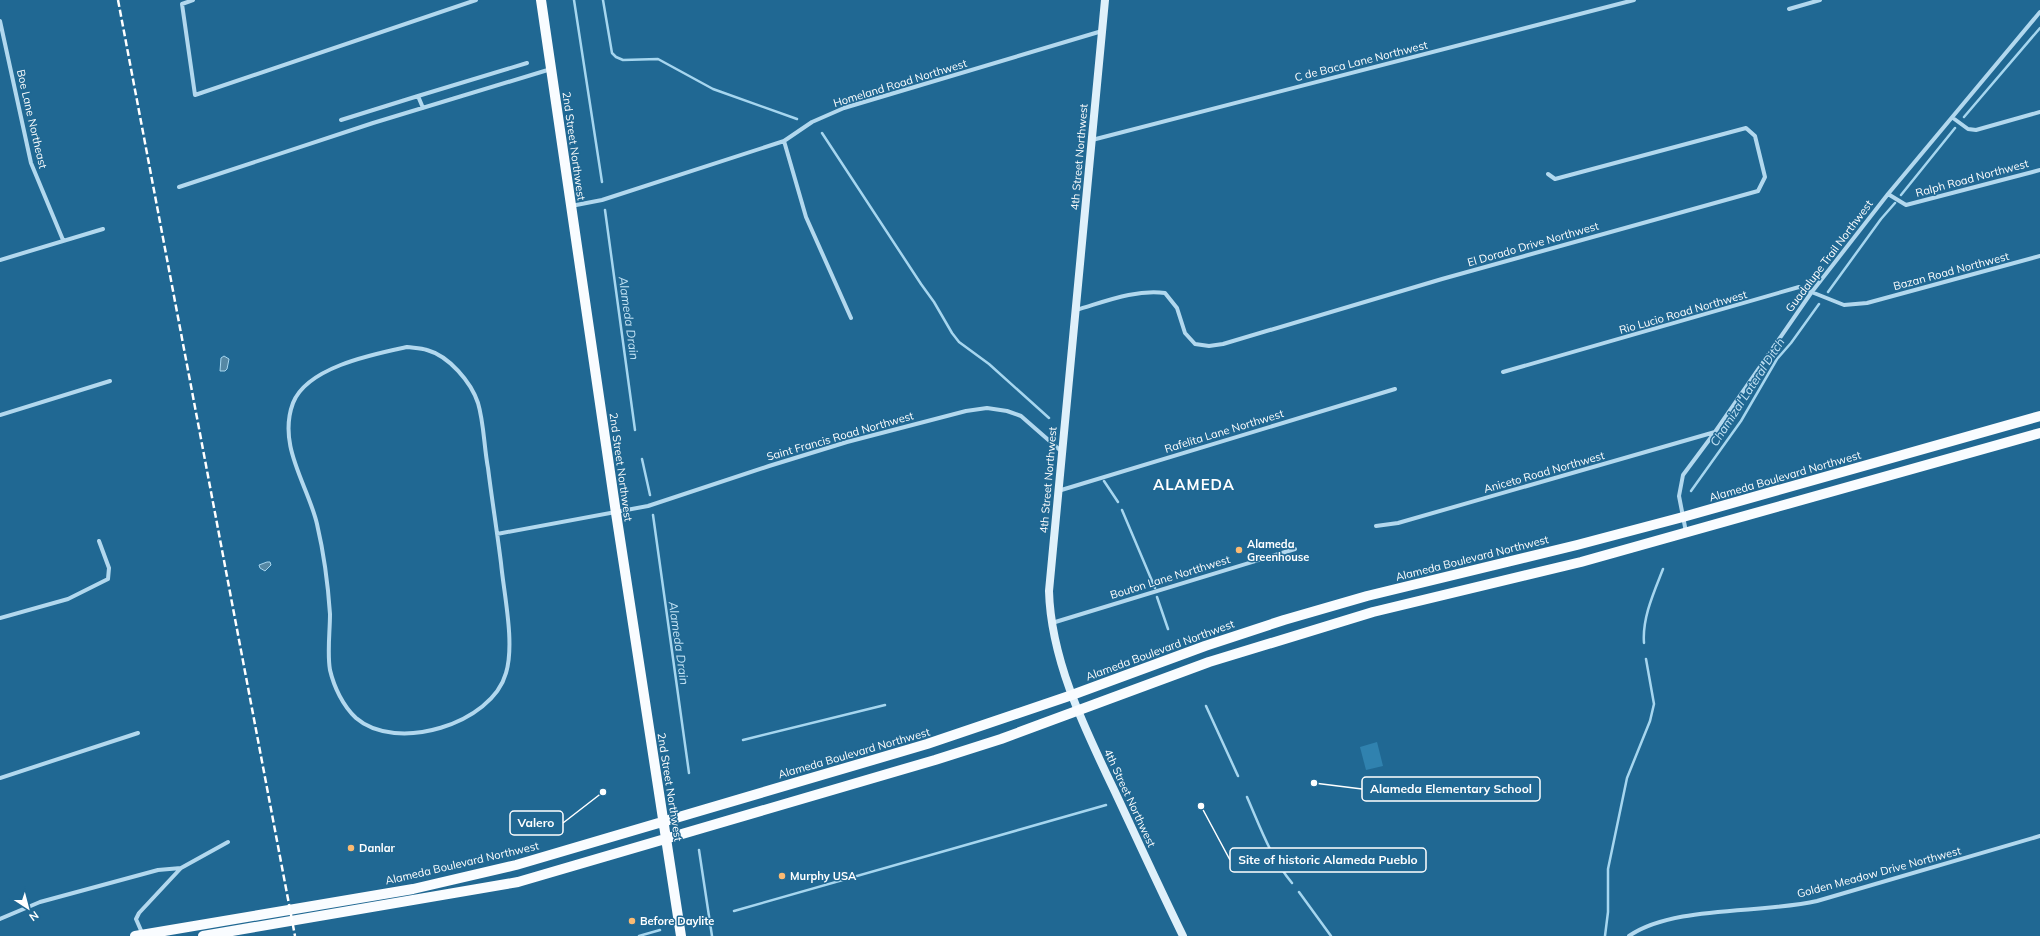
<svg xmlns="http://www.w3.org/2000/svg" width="2040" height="936" viewBox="0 0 2040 936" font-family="Mulish,sans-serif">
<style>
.green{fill:#3082af}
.water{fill:#5688a4;stroke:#a6d6ef}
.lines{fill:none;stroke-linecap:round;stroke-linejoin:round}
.stream{stroke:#a6d6ef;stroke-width:2.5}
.minor{stroke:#b2d8ee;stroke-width:4}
.secondary{stroke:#dff0fa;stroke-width:8}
.primary{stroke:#f9fcff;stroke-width:10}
.rail{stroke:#fff;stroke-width:2.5;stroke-dasharray:7 3;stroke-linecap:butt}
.poi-dot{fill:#fbba72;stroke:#206893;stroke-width:1.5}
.labels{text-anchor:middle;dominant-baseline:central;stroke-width:3;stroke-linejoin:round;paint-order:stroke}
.street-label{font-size:11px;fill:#fff;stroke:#206893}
.poi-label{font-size:11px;font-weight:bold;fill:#fff;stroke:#206893;text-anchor:start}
.water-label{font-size:12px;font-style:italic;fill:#c4e4f6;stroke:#206893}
.district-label{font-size:15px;font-weight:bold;letter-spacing:1px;fill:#fff;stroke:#206893}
.leader{fill:none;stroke:#fff;stroke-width:1.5}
.callout-dot{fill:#fff;stroke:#206893;stroke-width:1.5}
.callout{fill:#206893;stroke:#fff;stroke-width:1.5}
.callout-label{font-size:12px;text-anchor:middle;font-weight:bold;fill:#fff}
</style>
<rect width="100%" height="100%" fill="#206893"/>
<path class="green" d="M 1377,742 L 1383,766 L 1366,770 L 1360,747 Z"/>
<path class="water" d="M 224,356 L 229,359 L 227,369 L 225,371 L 220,371 L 221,358 Z
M 267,562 L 270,562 L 271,565 L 265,571 L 260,568 L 259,565 Z"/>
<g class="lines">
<path class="stream" d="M 574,0 L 602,182
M 603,0 L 612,53 L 616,57 L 623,60 L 658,59 L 713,89 L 797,119
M 1964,117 L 2040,28
M 822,133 L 921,284 L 934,302 L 952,333 L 959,342 L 989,364 L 1049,418
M 1901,195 L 1955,128
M 605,210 L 635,430
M 1828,292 L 1881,219 L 1895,203
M 642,459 L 650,495
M 1104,481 L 1118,502
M 1691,491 L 1741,421 L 1777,359 L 1791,343 L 1819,304
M 1122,510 L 1155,588
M 653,515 L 689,773
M 1157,597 L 1168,629
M 1644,643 C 1642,618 1654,592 1663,569
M 1206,706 L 1238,776
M 743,740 L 885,705
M 1247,797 C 1261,829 1270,856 1292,883
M 699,850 L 712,936
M 1299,892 L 1331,936
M 734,911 L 1106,805
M 639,936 L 660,930
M 1605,936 L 1608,912 L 1608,869 L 1627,778 L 1650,721 L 1654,704 L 1646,659"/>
<path class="minor" d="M 193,0 L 182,4 L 195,95 L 476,0
M 1789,9 L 1820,0
M 0,21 L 31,163 L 63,240
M 423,108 L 418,96 L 527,63
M 1953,118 L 1968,129 L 1976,130 L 2040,112
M 341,120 L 418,96
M 1092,140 L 1634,0
M 784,141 L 806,217 L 851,318
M 179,187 L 373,123 L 551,69
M 1888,194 L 1906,205 L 2040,170
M 571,206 L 602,200 L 784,141 L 812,122 L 844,108 L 1102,31
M 0,260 L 103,229
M 1076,310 C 1104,302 1135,289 1165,293 L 1177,308 L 1185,333 L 1195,344 L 1209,346 L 1223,344 L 1442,279 L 1758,191 L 1765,177 L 1755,136 L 1746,128 L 1555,179 L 1548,174
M 407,347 C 414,348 421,348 427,350 C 449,356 471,382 478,403 C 484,423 484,447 488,468 C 492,500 497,531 501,563 C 504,595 515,643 506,673 C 492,724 396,753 356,718 C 343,706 334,687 330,670 C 327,653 330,632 330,614 C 328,584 324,554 317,524 C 308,485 277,446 293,403 C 307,367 374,354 407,347 Z
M 1503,372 L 1799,287 L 1844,305 L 1867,303 L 2040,256
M 0,415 L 110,381
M 1058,491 L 1395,389
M 1376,526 L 1398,523 L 1715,432
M 1686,532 L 1679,496 L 1683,475 L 1715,432 L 1811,293 L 1888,194 L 2040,12
M 497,534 L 648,506 L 769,466 L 847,442 L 966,411 L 987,408 L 1007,411 L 1021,416 L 1061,451
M 0,618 L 68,599 L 108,579 L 109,568 L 99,541
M 1052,623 L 1295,549
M 0,778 L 138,733
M 0,919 L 40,902 L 158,870 L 181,868 L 228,842
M 143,935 L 136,919 L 139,913 L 181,868
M 1629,936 C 1674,905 1762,914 1817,901 L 2040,836"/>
<path class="secondary" d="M 1105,0 L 1049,591 C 1051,662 1086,731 1116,794 C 1138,841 1160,889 1183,936"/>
<path class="primary" d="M 541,0 L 616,513 L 681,936
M 135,936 L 413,889 L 516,865 L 927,744 L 1072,695 L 1205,646 L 1284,620 L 1367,596 L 1577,545 L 1683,517 L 2040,416
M 203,936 L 518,882 L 935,760 L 1001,739 L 1209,662 L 1373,612 L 1581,562 L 2040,433"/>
<path class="rail" d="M 118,0 L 295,936"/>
</g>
<g class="poi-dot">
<circle cx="1239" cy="550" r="4"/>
<circle cx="351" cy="848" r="4"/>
<circle cx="782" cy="876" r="4"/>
<circle cx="632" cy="921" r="4"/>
</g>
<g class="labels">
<g class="street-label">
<text transform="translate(1361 61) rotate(-14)">C de Baca Lane Northwest</text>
<text transform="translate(900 83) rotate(-17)">Homeland Road Northwest</text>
<text transform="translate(32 119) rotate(77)">Boe Lane Northeast</text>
<text transform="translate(574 146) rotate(82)">2nd Street Northwest</text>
<text transform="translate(1079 157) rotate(-85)">4th Street Northwest</text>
<text transform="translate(1972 178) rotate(-15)">Ralph Road Northwest</text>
<text transform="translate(1533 244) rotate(-16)">El Dorado Drive Northwest</text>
<text transform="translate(1829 256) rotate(-53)">Guadalupe Trail Northwest</text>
<text transform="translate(1951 271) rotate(-15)">Bazan Road Northwest</text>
<text transform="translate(1683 312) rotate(-16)">Rio Lucio Road Northwest</text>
<text transform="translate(1224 431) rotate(-17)">Rafelita Lane Northwest</text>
<text transform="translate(840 436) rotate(-16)">Saint Francis Road Northwest</text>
<text transform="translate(621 467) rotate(82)">2nd Street Northwest</text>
<text transform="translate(1544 472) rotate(-16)">Aniceto Road Northwest</text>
<text transform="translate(1785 476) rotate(-16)">Alameda Boulevard Northwest</text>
<text transform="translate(1048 480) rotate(-85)">4th Street Northwest</text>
<text transform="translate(1472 558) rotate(-14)">Alameda Boulevard Northwest</text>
<text transform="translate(1170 577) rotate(-17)">Bouton Lane Nortthwest</text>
<text transform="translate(1160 650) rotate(-20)">Alameda Boulevard Northwest</text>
<text transform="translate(854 753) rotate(-16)">Alameda Boulevard Northwest</text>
<text transform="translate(670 787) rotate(81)">2nd Street Northwest</text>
<text transform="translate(1130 798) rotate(65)">4th Street Northwest</text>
<text transform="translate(462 863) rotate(-13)">Alameda Boulevard Northwest</text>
<text transform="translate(1879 872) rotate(-15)">Golden Meadow Drive Northwest</text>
</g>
<g class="poi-label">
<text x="1247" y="544">Alameda<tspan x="1247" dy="13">Greenhouse</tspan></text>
<text x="359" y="848">Danlar</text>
<text x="790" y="876">Murphy USA</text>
<text x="640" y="921">Before Daylite</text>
</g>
<g class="water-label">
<text transform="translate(629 318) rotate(82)">Alameda Drain</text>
<text transform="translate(1747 392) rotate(-57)">Chamizal Lateral Ditch</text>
<text transform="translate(679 643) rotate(82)">Alameda Drain</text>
</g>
<g class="district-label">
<text x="1194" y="484">ALAMEDA</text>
</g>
</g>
<path class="leader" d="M1314 783L1362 789M603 792L563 823M1201 806L1230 860"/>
<g class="callout-dot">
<circle cx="1314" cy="783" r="4"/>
<circle cx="603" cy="792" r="4"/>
<circle cx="1201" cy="806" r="4"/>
</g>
<g class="callout">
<rect x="1362" y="777" width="178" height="24" rx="4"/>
<rect x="510" y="811" width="53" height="24" rx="4"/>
<rect x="1230" y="848" width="196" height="24" rx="4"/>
</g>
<g class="callout-label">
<text x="1451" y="793">Alameda Elementary School</text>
<text x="536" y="827">Valero</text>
<text x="1328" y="864">Site of historic Alameda Pueblo</text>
</g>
<g transform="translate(28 908) rotate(144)" stroke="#206893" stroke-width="3" paint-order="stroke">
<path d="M0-3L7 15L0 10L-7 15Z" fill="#ffffff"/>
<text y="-6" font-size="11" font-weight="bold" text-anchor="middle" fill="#ffffff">N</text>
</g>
</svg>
